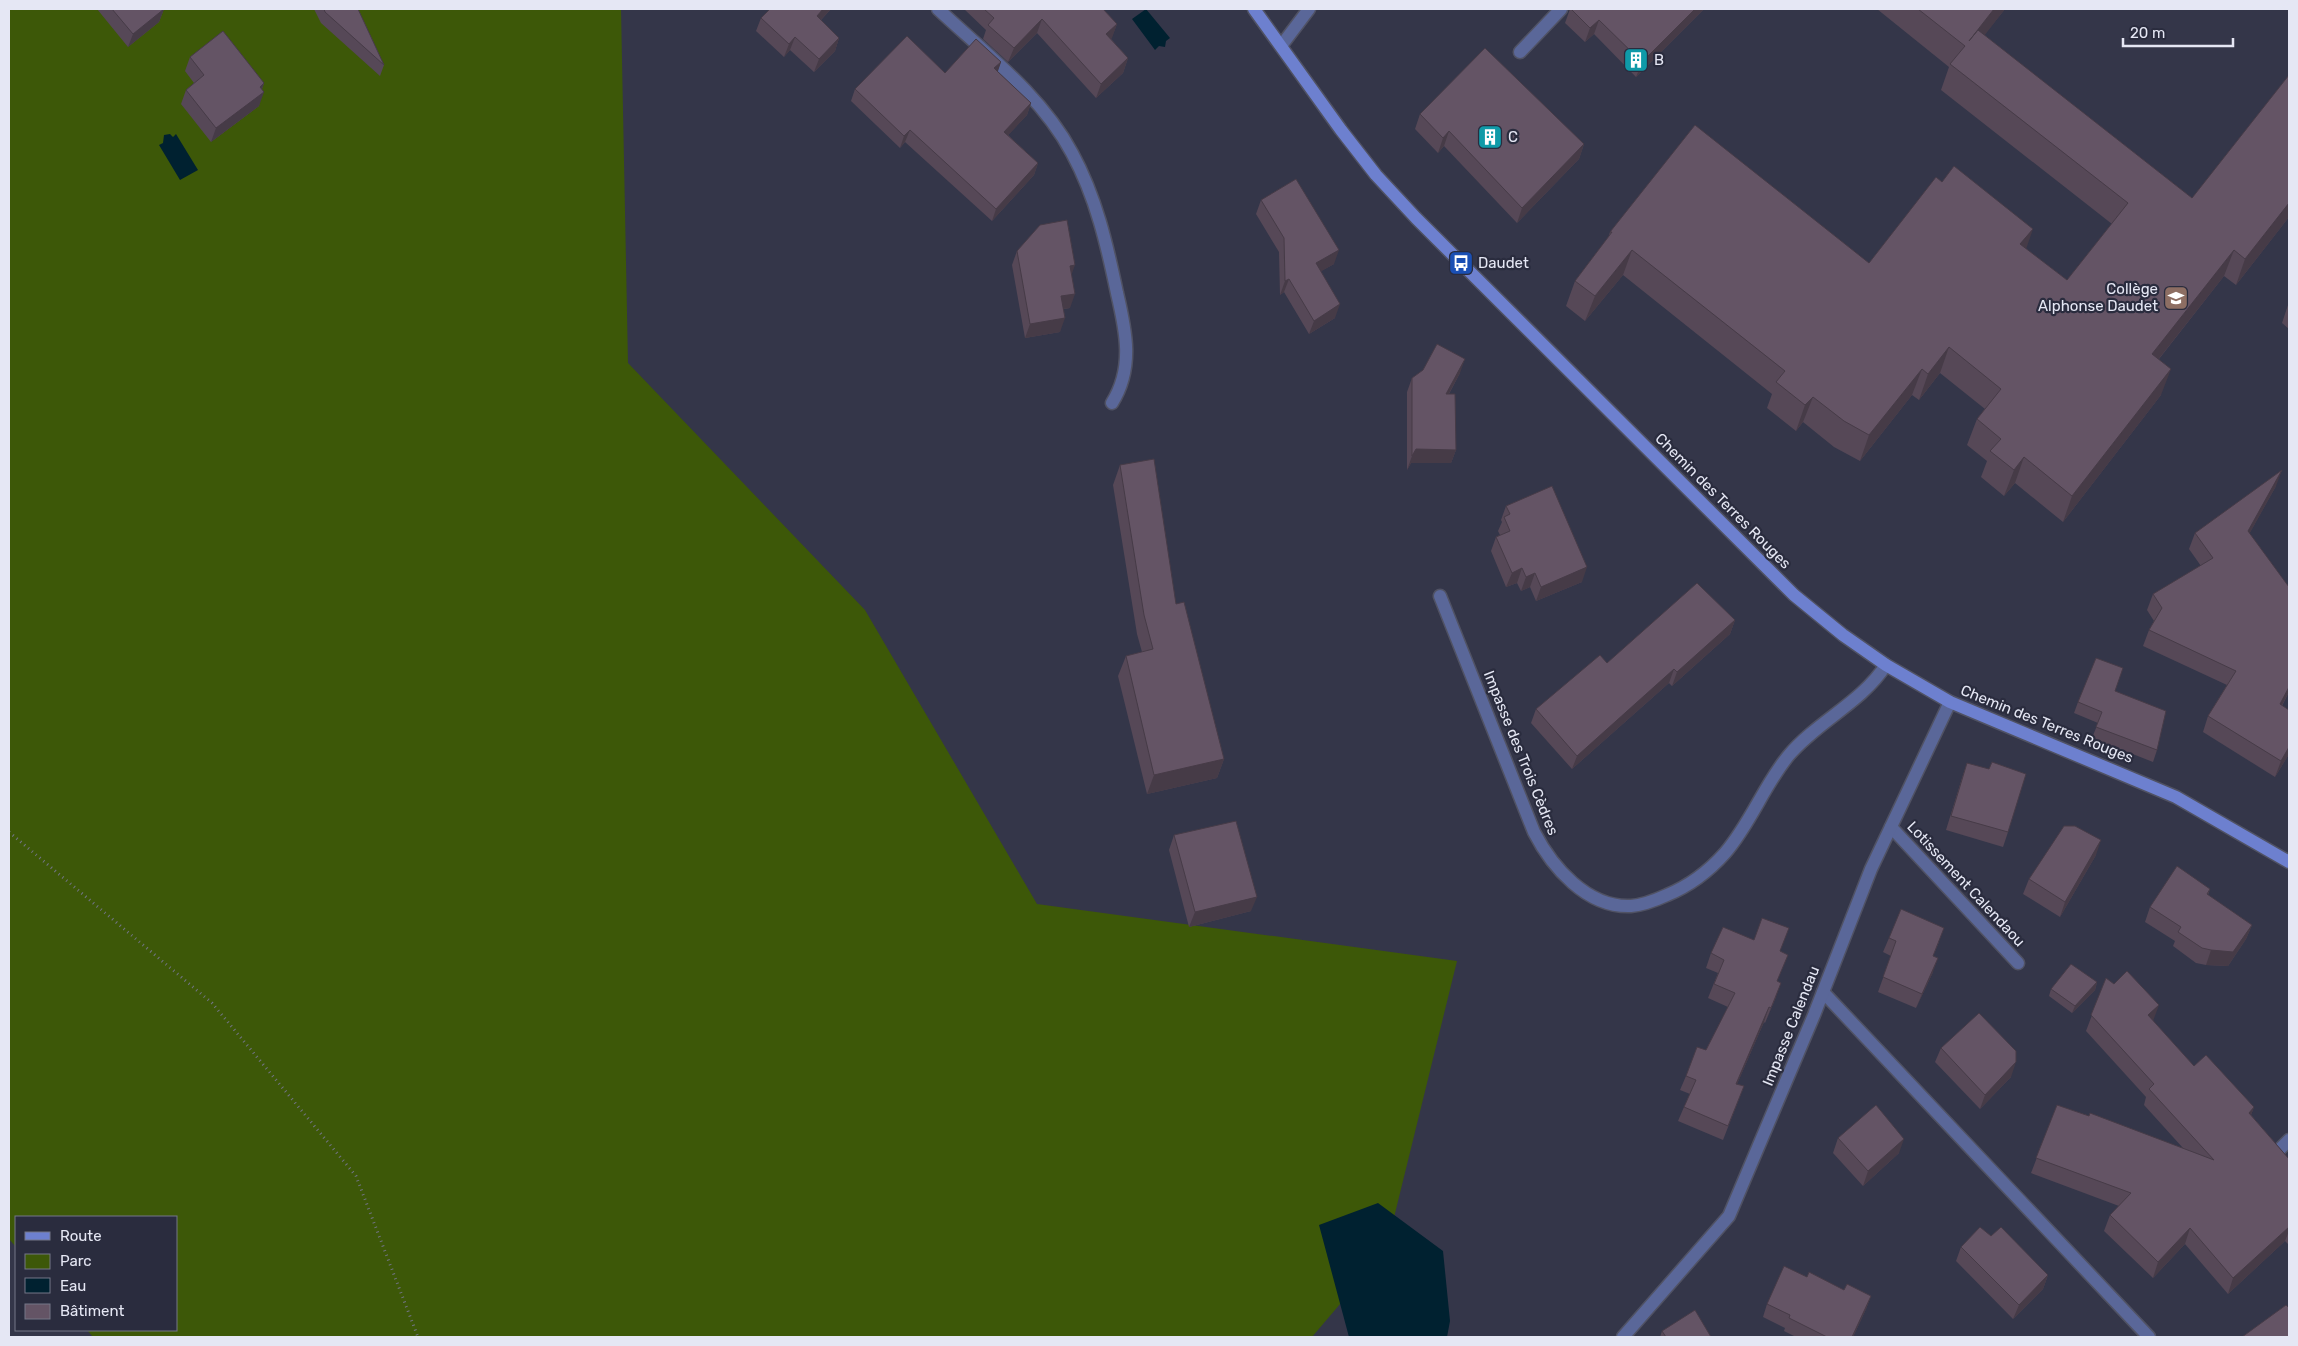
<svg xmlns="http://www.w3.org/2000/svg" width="2298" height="1346" viewBox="0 0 2298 1346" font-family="Rubik,sans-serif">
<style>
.green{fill:#3d5808}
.water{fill:#002130}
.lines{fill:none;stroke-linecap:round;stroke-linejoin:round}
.lane-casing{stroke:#505264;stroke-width:15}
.street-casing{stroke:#505264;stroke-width:15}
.secondary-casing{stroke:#505264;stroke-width:15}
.path{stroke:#727485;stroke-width:3;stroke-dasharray:1 4;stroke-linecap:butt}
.lane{stroke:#5a6799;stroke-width:12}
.street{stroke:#5a6799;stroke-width:12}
.secondary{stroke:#6d80cf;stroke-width:12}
.wall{fill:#564857}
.shaded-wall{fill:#463b47}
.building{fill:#645465;stroke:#463b47}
.labels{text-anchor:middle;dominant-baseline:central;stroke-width:4.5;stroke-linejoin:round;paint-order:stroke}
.poi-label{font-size:15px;fill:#e5e7f4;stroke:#2a2c3e;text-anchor:start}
.street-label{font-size:15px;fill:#e5e7f4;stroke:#2a2c3e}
</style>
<rect width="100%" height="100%" fill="#343649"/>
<path class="green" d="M 9,9 L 621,9 L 628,363 L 865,610 L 1037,904 L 1457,961 L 1386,1250 L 1312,1337 L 93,1337 L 87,1330 L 176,1330 L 176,1217 L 16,1217 L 16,1247 L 9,1239 Z"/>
<path class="water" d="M 1146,9 L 1170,38 L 1166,41 L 1165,47 L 1159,46 L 1155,50 L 1132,19 Z
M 170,134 L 173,137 L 176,134 L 198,170 L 180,180 L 159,145 L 163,143 L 164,135 Z
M 1378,1203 L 1443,1251 L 1450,1321 L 1447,1337 L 1349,1337 L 1319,1225 Z"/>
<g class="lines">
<defs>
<path id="lane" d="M 1281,46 L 1309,9
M 1891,827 L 2018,963
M 1823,992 L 2149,1337
M 2276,1153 L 2289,1140"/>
<path id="street" d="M 938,9 C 985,53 1041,95 1072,153 C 1096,197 1107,245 1117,293 C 1126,331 1134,368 1112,403
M 1520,52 L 1561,9
M 1440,596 L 1534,832 C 1552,867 1587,908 1631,906 C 1644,905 1656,900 1667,895 C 1689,886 1709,871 1725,853 C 1751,823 1764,785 1789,755 C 1818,721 1861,703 1886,665
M 1623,1337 L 1729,1216 L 1814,1015 L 1871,869 L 1950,702"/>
<path id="secondary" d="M 1254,9 L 1341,130 L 1376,175 L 1416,218 L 1794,595 L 1843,635 L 1886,665 L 1950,702 L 2176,797 L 2289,862"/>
</defs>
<use href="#lane" class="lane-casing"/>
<use href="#street" class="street-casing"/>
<use href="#secondary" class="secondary-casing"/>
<path class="path" d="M 9,832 L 212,1003 L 356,1176 L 418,1337"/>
<use href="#lane" class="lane"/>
<use href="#street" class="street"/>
<use href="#secondary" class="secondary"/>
</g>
<path class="wall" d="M 97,9 L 164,9 L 159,22 L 128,47 Z
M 314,9 L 358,9 L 384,65 L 380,76 L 321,23 Z
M 831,9 L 821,20 L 839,38 L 835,51 L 814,72 L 790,50 L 784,57 L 756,31 L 761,18 Z
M 964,9 L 1103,9 L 1117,24 L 1111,39 L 1128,58 L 1123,73 L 1096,98 L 1037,33 L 1008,62 L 983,39 L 986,30 Z
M 1570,9 L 1704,9 L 1636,77 L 1594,34 L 1585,42 L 1565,23 Z
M 1877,9 L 2005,9 L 1984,35 L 2192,198 L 2289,217 L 2236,285 L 2224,276 L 2159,359 L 2161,395 L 2063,522 L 2015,483 L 2004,496 L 1981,477 L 1987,461 L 1967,445 L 1977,419 L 1985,409 L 1940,373 L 1919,400 L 1912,395 L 1860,461 L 1834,447 L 1803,422 L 1796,431 L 1767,408 L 1772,394 L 1623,275 L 1585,321 L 1566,306 L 1575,281 L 1608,238 L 1610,232 L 1869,263 L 2026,249 L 2067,280 L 2112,224 L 1941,90 L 1949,67 Z
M 190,57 L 264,83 L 262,89 L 259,106 L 211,142 L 181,104 L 186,90 L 194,83 L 185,71 Z
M 1001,62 L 997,72 L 1031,103 L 1027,115 L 1008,135 L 1038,163 L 1034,175 L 992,221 L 905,142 L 900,148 L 851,101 L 855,89 Z
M 1420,114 L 1584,144 L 1579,159 L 1517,223 L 1444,146 L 1438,153 L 1415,129 Z
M 1261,200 L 1334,264 L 1321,271 L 1335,318 L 1309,334 L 1284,292 L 1280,295 L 1279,252 L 1256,214 Z
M 1017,251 L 1072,275 L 1070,308 L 1064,309 L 1060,332 L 1025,338 L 1012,265 Z
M 2289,302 L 2289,329 L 2282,323 Z
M 1460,373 L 1449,394 L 1456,450 L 1451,463 L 1411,463 L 1407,470 L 1407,392 L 1412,378 Z
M 1120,465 L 1176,604 L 1224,759 L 1217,778 L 1147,794 L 1118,676 L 1126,656 L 1142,652 L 1137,634 L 1113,485 Z
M 2276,486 L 2249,534 L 2289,587 L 2289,692 L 2282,706 L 2289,754 L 2275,777 L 2203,732 L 2208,716 L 2227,685 L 2143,646 L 2149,630 L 2154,621 L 2147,610 L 2153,594 L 2201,566 L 2189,549 L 2195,533 Z
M 1506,506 L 1582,582 L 1536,601 L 1530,587 L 1521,591 L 1517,583 L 1506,587 L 1491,551 L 1496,537 L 1500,535 L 1498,531 L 1502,522 L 1501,520 Z
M 1735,620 L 1730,634 L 1672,686 L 1669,683 L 1572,769 L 1531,723 L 1536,709 L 1607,663 Z
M 2115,691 L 2157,750 L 2153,762 L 2092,738 L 2098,723 L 2074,713 L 2078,702 Z
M 1967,763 L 2008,832 L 2003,847 L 1946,830 L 1962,778 Z
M 1174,835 L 1251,911 L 1189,927 L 1169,850 Z
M 2096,855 L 2060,917 L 2023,894 L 2029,879 Z
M 2210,889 L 2208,895 L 2252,925 L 2246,939 L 2228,966 L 2206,965 L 2196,963 L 2173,946 L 2175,941 L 2145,922 L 2150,907 Z
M 1889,938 L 1939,942 L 1933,956 L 1933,972 L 1916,1008 L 1878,992 L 1891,956 L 1883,952 Z
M 1780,951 L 1782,969 L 1777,981 L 1776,997 L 1765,1023 L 1764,1022 L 1737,1084 L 1744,1086 L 1723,1140 L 1678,1121 L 1684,1107 L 1690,1094 L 1680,1090 L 1686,1076 L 1706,1050 L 1728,1007 L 1708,998 L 1718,973 L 1706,968 L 1711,953 Z
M 2106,978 L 2153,1021 L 2194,1066 L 2254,1107 L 2251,1115 L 2289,1159 L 2289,1245 L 2285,1241 L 2228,1294 L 2185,1244 L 2153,1278 L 2104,1231 L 2110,1215 L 2119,1206 L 2031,1173 L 2057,1105 L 2183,1148 L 2144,1105 L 2146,1097 L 2086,1031 Z
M 2097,982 L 2095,990 L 2072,1013 L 2049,996 L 2051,989 Z
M 1941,1048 L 2011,1077 L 1980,1109 L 1935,1062 Z
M 1838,1138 L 1899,1153 L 1863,1186 L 1833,1153 Z
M 1961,1247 L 2048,1275 L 2043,1289 L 2013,1319 L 1956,1261 Z
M 1807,1277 L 1844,1290 L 1871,1296 L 1866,1309 L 1853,1337 L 1796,1337 L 1784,1331 L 1785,1328 L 1763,1317 L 1767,1304 Z
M 1662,1331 L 1711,1337 L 1660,1337 Z"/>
<path class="shaded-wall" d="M 164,9 L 159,22 L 128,47 L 133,34 Z
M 823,9 L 831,9 L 812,29 L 817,16 Z
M 1695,9 L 1704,9 L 1636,77 L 1642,62 Z
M 1994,9 L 2005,9 L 1960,67 L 1969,41 Z
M 1042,19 L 1037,33 L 1008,62 L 1014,48 Z
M 1599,20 L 1594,34 L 1585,42 L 1590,28 Z
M 1117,24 L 1112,38 L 1101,48 L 1106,34 Z
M 795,37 L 790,50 L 784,57 L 789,44 Z
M 839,38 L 835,51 L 814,72 L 819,59 Z
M 1128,58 L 1123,73 L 1096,98 L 1101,84 Z
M 1001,62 L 997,74 L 994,68 Z
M 264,83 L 260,95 L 264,92 L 259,106 L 211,142 L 216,128 Z
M 1031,103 L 1027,115 L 1000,144 L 1004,132 Z
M 910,130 L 905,142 L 900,148 L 904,136 Z
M 1449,131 L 1444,146 L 1438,153 L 1443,138 Z
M 1584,144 L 1579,159 L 1517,223 L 1522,208 Z
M 1038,163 L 1034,175 L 992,221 L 996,209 Z
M 2289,203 L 2289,217 L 2236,285 L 2245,259 Z
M 2033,229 L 2024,255 L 2020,244 Z
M 1339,250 L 1334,264 L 1311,277 L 1316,263 Z
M 1632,250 L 1623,275 L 1585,321 L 1595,296 Z
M 2234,250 L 2224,276 L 2142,380 L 2152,354 Z
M 1075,265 L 1070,279 L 1070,266 Z
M 1289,279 L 1284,292 L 1280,295 L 1285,281 Z
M 1075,294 L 1070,308 L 1056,310 L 1061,296 Z
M 1340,304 L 1335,318 L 1309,334 L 1314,321 Z
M 1065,318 L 1060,332 L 1025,338 L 1030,324 Z
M 1949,347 L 1940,373 L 1919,400 L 1928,374 Z
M 1465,359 L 1460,373 L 1441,408 L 1446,394 Z
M 1922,369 L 1912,395 L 1860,461 L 1869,435 Z
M 2171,369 L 2161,395 L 2063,522 L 2072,496 Z
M 1813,397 L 1803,422 L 1796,431 L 1805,405 Z
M 1416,449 L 1456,450 L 1451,463 L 1411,463 L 1407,470 L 1412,456 Z
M 2024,457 L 2015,483 L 2004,496 L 2014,470 Z
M 2282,470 L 2276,486 L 2242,547 L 2248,531 Z
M 1587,567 L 1582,582 L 1536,601 L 1541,587 Z
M 1522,568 L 1517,583 L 1506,587 L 1512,573 Z
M 1535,573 L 1530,587 L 1521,591 L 1526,577 Z
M 1735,620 L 1730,634 L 1672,686 L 1677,672 Z
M 1674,669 L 1669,683 L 1572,769 L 1577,756 Z
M 2289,687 L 2289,692 L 2274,720 L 2280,704 Z
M 2289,747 L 2289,754 L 2275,777 L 2281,761 Z
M 1224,759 L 1217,778 L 1147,794 L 1154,775 Z
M 2101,840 L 2096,855 L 2060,917 L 2065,902 Z
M 1257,897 L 1251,911 L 1189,927 L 1195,912 Z
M 2252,925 L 2246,939 L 2228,966 L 2206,965 L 2211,950 Z
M 1938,958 L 1933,972 L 1916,1008 L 1922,994 Z
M 2097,982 L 2095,990 L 2072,1013 L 2075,1006 Z
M 1781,983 L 1776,997 L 1765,1023 Z
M 2159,1005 L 2153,1021 L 2148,1015 Z
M 1769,1007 L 1764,1022 L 1731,1098 L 1736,1084 Z
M 2016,1062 L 2011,1077 L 1980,1109 L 1985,1095 Z
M 2254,1107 L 2248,1123 L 2249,1113 Z
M 1904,1139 L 1899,1153 L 1863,1186 L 1868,1171 Z
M 2289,1227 L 2289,1231 L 2285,1241 L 2228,1294 L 2233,1278 Z
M 2190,1228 L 2185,1244 L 2153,1278 L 2158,1262 Z
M 2048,1275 L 2043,1289 L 2013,1319 L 2019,1305 Z
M 1871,1296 L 1866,1309 L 1853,1337 L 1852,1337 Z"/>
<path class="building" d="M 112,9 L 164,9 L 133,34 Z
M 324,9 L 358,9 L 384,65 L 325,12 Z
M 770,9 L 823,9 L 817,16 L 839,38 L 819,59 L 795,37 L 789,44 L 761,18 Z
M 984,9 L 1103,9 L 1117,24 L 1106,34 L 1128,58 L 1101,84 L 1042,19 L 1014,48 L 988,25 L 994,18 Z
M 1571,9 L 1695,9 L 1642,62 L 1599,20 L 1590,28 Z
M 1918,9 L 1994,9 L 1969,41 L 1978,30 L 2192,198 L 2289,75 L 2289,203 L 2245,259 L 2234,250 L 2152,354 L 2171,369 L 2072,496 L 2024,457 L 2014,470 L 1990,451 L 2001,439 L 1977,419 L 2001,389 L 1949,347 L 1928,374 L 1922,369 L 1869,435 L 1844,421 L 1813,397 L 1805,405 L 1776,382 L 1785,371 L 1632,250 L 1595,296 L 1575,281 L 1612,232 L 1610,232 L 1695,125 L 1869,263 L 1936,177 L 1942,182 L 1954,166 L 2033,229 L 2020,244 L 2067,280 L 2128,203 L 1950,64 L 1965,46 Z
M 223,31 L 264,83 L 260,87 L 264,92 L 216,128 L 186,90 L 204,75 L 190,57 Z
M 907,36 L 945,73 L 976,39 L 1001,62 L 994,68 L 997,71 L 1031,103 L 1004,132 L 1038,163 L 996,209 L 910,130 L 904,136 L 855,89 Z
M 1485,48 L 1584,144 L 1522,208 L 1449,131 L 1443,138 L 1420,114 Z
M 1296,179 L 1339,250 L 1316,263 L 1340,304 L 1314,321 L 1289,279 L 1285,281 L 1284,238 L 1261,200 Z
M 1067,220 L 1075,265 L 1070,266 L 1075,294 L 1061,296 L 1065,318 L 1030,324 L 1017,251 L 1040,225 Z
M 1437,344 L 1465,359 L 1446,394 L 1455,394 L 1456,450 L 1416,449 L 1412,456 L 1412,378 L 1423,370 Z
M 1154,459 L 1176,604 L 1184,602 L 1224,759 L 1154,775 L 1126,656 L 1153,649 L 1144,615 L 1120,465 Z
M 2282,470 L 2248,531 L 2289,587 L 2289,687 L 2280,704 L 2289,710 L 2289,747 L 2281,761 L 2208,716 L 2236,671 L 2149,630 L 2162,608 L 2153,594 L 2213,558 L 2195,533 Z
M 1552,486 L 1587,567 L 1541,587 L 1535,573 L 1526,577 L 1522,568 L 1512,573 L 1496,537 L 1510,531 L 1504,517 L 1510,514 L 1506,506 Z
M 1697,583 L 1735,620 L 1677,672 L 1674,669 L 1577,756 L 1536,709 L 1600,655 L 1607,663 Z
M 2096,658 L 2123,668 L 2115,691 L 2166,711 L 2157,750 L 2096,727 L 2102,712 L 2078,702 Z
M 1992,762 L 2026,774 L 2008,832 L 1951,816 L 1967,763 L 1989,769 Z
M 1236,821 L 1257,897 L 1195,912 L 1174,835 Z
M 2064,826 L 2075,826 L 2101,840 L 2065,902 L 2029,879 Z
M 2177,866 L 2210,889 L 2207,894 L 2252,925 L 2233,952 L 2211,950 L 2202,948 L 2178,932 L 2181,927 L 2150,907 Z
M 1901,909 L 1944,928 L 1933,956 L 1938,958 L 1922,994 L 1883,977 L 1896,941 L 1889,938 Z
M 1762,918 L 1789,928 L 1780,951 L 1788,955 L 1777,981 L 1781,983 L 1771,1008 L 1769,1007 L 1736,1084 L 1744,1086 L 1728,1126 L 1684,1107 L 1696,1080 L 1686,1076 L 1697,1047 L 1706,1050 L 1735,993 L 1714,984 L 1724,960 L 1711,953 L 1723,927 L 1754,940 Z
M 2071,964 L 2097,982 L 2075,1006 L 2051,989 Z
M 2127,971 L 2159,1005 L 2148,1015 L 2194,1066 L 2206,1055 L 2254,1107 L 2249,1113 L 2289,1159 L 2289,1227 L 2233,1278 L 2190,1228 L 2158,1262 L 2110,1215 L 2131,1193 L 2036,1158 L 2057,1105 L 2089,1116 L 2090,1113 L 2214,1160 L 2149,1089 L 2154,1084 L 2091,1015 L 2106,978 L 2114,984 Z
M 1979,1013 L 2016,1051 L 2016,1062 L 1985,1095 L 1941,1048 Z
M 1876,1105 L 1904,1139 L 1868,1171 L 1838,1138 Z
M 1980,1227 L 1991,1236 L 2001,1227 L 2048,1275 L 2019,1305 L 1961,1247 Z
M 1784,1266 L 1807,1277 L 1809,1272 L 1844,1290 L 1847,1284 L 1871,1296 L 1852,1337 L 1827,1337 L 1789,1318 L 1790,1315 L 1767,1304 Z
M 2286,1305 L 2289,1308 L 2289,1337 L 2242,1337 Z
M 1695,1310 L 1711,1337 L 1666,1337 L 1662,1331 Z"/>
<defs>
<symbol id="building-square" viewBox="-11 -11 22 22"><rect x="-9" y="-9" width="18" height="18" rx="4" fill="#0f9aa8" stroke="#2a2c3e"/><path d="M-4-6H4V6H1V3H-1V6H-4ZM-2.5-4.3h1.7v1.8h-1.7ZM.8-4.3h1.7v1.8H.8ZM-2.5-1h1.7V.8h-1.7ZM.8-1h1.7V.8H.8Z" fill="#fff"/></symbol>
<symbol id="bus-square" viewBox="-11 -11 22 22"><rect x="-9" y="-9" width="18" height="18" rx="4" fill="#1a4fb4" stroke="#2a2c3e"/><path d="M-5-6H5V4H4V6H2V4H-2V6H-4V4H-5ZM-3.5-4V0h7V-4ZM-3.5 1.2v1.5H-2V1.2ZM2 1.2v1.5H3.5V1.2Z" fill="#fff"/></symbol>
<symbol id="school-square" viewBox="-11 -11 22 22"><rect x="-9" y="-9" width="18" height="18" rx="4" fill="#8d6e63" stroke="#2a2c3e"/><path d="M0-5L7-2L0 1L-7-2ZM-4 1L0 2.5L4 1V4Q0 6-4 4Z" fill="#fff"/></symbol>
</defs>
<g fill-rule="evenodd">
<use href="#building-square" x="1622" y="46" width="28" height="28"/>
<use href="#building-square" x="1476" y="123" width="28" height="28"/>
<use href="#bus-square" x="1447" y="249" width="28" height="28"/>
<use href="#school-square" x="2162" y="284" width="28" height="28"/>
</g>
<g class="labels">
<g class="poi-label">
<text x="1654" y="60">B</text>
<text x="1508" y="137">C</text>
<text x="1478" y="263">Daudet</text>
<text x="2158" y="289" text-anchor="end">Collège<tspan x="2158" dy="17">Alphonse Daudet</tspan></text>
</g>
<g class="street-label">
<text transform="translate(1723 501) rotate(45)">Chemin des Terres Rouges</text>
<text transform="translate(2047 724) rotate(22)">Chemin des Terres Rouges</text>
<text transform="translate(1521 753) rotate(68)">Impasse des Trois Cèdres</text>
<text transform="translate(1966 884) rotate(47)">Lotissement Calendaou</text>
<text transform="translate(1791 1026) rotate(-68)">Impasse Calendau</text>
</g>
</g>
<rect width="2298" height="1346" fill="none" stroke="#e5e7f4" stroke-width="20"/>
<rect x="15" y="1216" width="162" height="115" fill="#2a2c3e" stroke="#757787"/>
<rect x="25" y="1232" width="25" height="8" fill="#6d80cf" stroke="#757787"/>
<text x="60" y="1241" font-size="15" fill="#e5e7f4">Route</text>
<rect x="25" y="1254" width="25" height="15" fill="#3d5808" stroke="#757787"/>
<text x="60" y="1266" font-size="15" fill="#e5e7f4">Parc</text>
<rect x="25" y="1278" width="25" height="15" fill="#002130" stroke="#757787"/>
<text x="60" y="1291" font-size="15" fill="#e5e7f4">Eau</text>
<rect x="25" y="1304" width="25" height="15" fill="#645465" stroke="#757787"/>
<text x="60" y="1316" font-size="15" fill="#e5e7f4">Bâtiment</text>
<path d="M2123 38v8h110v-8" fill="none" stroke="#e5e7f4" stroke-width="2.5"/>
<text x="2130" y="38" font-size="15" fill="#e5e7f4" stroke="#2a2c3e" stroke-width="4" paint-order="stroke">20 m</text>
</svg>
